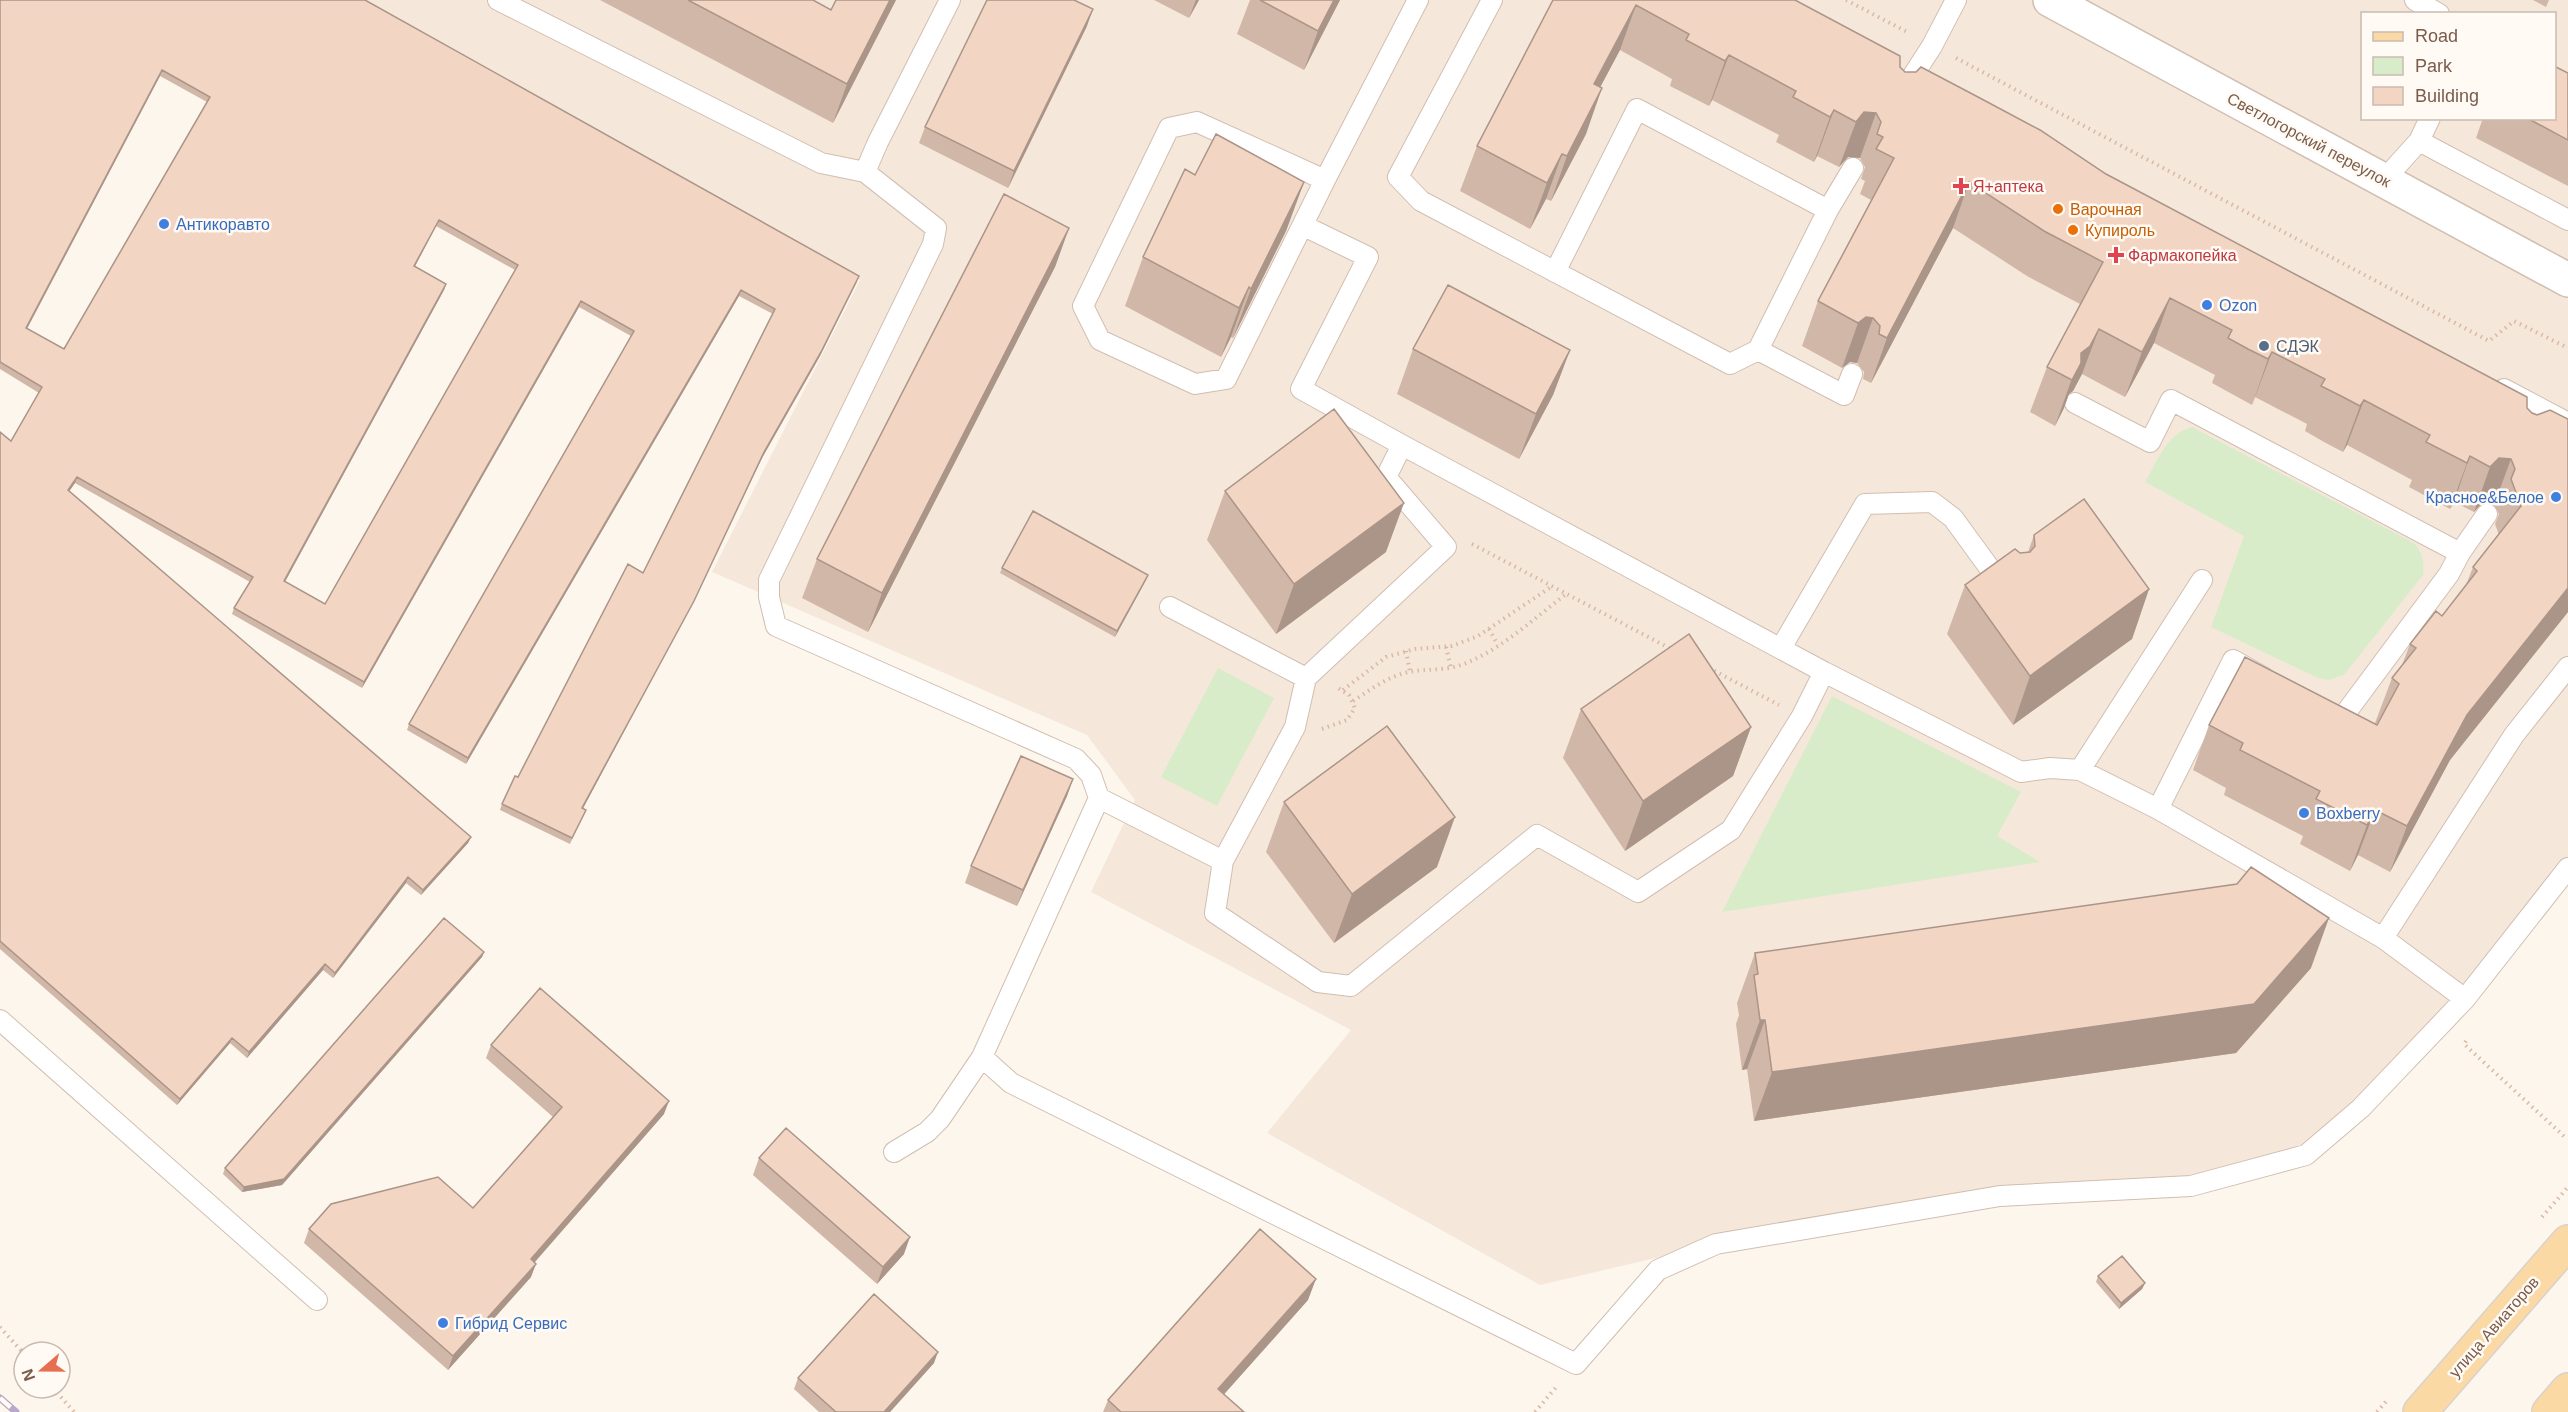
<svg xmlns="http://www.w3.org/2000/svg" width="2568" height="1412" viewBox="0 0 2568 1412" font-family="Arial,sans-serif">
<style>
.residential{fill:#f5e8da;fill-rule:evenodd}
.green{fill:#d8ecc9}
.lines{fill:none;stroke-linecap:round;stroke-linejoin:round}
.lane-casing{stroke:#d1beb0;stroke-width:22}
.street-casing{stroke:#d1beb0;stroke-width:36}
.primary-casing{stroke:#dad1cd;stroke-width:36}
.path{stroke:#d9b8a5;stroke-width:4;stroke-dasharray:1.5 4.5;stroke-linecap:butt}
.lane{stroke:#fff;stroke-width:20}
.street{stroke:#fff;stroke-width:33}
.primary{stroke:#fbd9a5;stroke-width:33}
.rail-casing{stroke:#b9a8c9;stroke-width:7}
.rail{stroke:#fffaf3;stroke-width:4.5;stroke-dasharray:14;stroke-linecap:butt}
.wall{fill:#d1b7a8;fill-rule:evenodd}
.shaded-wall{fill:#aa9588}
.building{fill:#f3d5c3;stroke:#aa9588;stroke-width:1.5;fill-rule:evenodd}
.health-dot{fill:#e0444e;stroke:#fffaf3;stroke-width:2}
.food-dot{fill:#e8710a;stroke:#fffaf3;stroke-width:2}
.shop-dot{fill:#3f7fe0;stroke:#fffaf3;stroke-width:2}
.service-dot{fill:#5c6f8a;stroke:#fffaf3;stroke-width:2}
.labels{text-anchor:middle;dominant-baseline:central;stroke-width:5;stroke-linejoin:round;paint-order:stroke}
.street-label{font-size:16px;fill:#7a5c4d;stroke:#fffaf3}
.health-label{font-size:16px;fill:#be3a42;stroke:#fffaf3;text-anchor:start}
.food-label{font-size:16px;fill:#c56008;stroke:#fffaf3;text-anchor:start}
.shop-label{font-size:16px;fill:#366cbe;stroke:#fffaf3;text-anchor:start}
.service-label{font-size:16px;fill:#4e5e75;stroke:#fffaf3;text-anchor:start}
</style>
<rect width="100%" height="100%" fill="#fdf6ec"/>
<path class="residential" d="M 356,0 L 2568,0 L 2568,868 L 2465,999 L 2306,1155 L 2191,1186 L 2000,1196 L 1716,1244 L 1540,1285 L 1267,1133 L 1351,1030 L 1091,892 L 1135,800 L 1087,735 L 712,572 L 860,280 ZM 2362,14 L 2554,14 L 2554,118 L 2362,118 Z"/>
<path class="green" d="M 2192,427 L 2414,543 C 2423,553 2424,561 2423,575 L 2344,675 L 2328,680 L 2318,678 L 2211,627 L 2244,536 L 2145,482 C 2157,462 2167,433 2192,427 Z
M 1218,668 L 1274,698 L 1217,806 L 1161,777 Z
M 1832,696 L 2021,792 L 1997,836 L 2040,862 L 1722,912 Z"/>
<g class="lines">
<defs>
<path id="lane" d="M 498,0 L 821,163 L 865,172 L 878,142 L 950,0
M 1492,0 L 1398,177 L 1421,201 L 1730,364 L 1758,350 L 1828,210 L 1637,109 L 1555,272
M 2415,0 L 2439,14
M 1901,94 L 1932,46 L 1956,0
M 1197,122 L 1325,180 L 1226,379 L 1195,384 L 1100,340 L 1083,306 L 1169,128 Z
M 2419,141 L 2568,220
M 865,172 L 936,228 L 933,244 L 769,580 L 769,597 L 776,626 L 1076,759 L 1091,775 L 1099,798 L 982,1057 L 1011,1083 L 1576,1364 L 1658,1270 L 1716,1244 L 2000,1196 L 2191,1186 L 2306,1155 L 2361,1108 L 2465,999 L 2568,868
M 1325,180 L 1418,0
M 2383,181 L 2419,141 L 2430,118
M 1828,210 L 1853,168
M 1304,226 L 1368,257 L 1301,389 L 1402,445 L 1824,672
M 1758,350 L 1844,395 L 1852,374
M 2504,389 L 2568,423
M 2075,403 L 2150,442 L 2171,400 L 2460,553
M 1170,607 L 1306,678
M 1781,648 L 1865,504 L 1932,502 L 1953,518 L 2004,588
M 2330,717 L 2339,722 L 2449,574 L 2460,553 L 2487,514
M 2080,770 L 2158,809 L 2383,938 L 2465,999
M 1099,798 L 1223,861 L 1215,913 L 1318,982 L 1351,986 L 1537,835 L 1638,892 L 1731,830 L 1802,716 L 1824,672 L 2021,772 L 2050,768 L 2080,770 L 2202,580
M 2158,809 L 2233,660 L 2263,677
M 1223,861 L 1295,727 L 1306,678 L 1446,547 L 1386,477 L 1402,445
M 2383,938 L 2514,735 L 2568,667
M 0,1020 L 317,1300
M 894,1152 L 927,1132 L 940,1119 L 982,1057"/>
<path id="street" d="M 2050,0 L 2568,280"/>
<path id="primary" d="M 2420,1412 L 2568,1242
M 2549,1412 L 2568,1390"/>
</defs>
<use href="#lane" class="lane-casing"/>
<use href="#street" class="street-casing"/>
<use href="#primary" class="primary-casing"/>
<path class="path" d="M 1846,0 L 1909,33
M 1956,58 L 2489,341 L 2514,321 L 2568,348
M 1472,544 L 1673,650
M 1489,629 L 1498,645
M 1446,647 L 1451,668
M 1406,651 L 1410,672
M 1709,668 L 1779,705
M 1343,690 L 1386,657 L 1415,649 L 1452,646 L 1478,636 L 1551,587
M 1353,701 C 1373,688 1391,674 1415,671 C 1431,669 1447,670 1461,665 C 1500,651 1533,619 1565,595
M 1322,729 L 1347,720 L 1355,708 L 1349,695 L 1335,686
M 2466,1041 L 2464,1044 L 2567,1139
M 2542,1217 L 2568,1187
M 0,1327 L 24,1354
M 53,1388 L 74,1412
M 1535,1412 L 1558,1385
M 2377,1412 L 2388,1399"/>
<use href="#lane" class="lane"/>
<use href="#street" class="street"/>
<use href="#primary" class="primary"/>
<defs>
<path id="rail" d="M 0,1398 L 16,1412"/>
</defs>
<use href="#rail" class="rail-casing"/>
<use href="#rail" class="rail"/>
</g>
<path class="wall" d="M 0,0 L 857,282 L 820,356 L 762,458 L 691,606 L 583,808 L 586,810 L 570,844 L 500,810 L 502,804 L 643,573 L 773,314 L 739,296 L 466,764 L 407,730 L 409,724 L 631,336 L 579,307 L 362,688 L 232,614 L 234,608 L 250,582 L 75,483 L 69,491 L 471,837 L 468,843 L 421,895 L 406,883 L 333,978 L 323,970 L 247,1058 L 230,1043 L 177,1105 L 0,949 L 0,432 L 11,441 L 39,393 L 0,369 ZM 160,76 L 207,102 L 64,349 L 27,329 ZM 436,226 L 515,270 L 325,604 L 285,582 L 444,290 L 446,284 L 415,266 Z
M 600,0 L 813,0 L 831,10 L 836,0 L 896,0 L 833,123 Z
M 1154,0 L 1199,0 L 1189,18 Z
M 1250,0 L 1340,0 L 1304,70 L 1237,34 Z
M 1553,0 L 1795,0 L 1900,67 L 1905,72 L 2106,174 L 2527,408 L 2532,413 L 2568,419 L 2568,612 L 2450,760 L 2390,872 L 2358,855 L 2350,871 L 2300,844 L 2303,836 L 2224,795 L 2226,788 L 2193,770 L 2209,725 L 2377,725 L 2377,724 L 2375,723 L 2392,678 L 2402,665 L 2410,644 L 2442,616 L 2466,585 L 2473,567 L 2499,535 L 2495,524 L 2499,514 L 2494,505 L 2482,503 L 2474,512 L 2454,502 L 2450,509 L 2409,487 L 2412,480 L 2347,445 L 2343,452 L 2324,442 L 2305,431 L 2307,424 L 2255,397 L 2252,405 L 2212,383 L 2215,375 L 2154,343 L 2125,397 L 2082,374 L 2073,391 L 2069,394 L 2064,408 L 2055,426 L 2030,412 L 2047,367 L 2080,304 L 2027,276 L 1953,228 L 1871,383 L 1863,379 L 1864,372 L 1857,363 L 1850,362 L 1842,368 L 1802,346 L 1818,301 L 1871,200 L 1860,194 L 1865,181 L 1861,179 L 1865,167 L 1860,158 L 1848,157 L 1839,167 L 1817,156 L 1814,162 L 1776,142 L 1779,135 L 1712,100 L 1709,106 L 1670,86 L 1672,79 L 1620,50 L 1600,87 L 1586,134 L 1551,201 L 1546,199 L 1530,229 L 1460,191 L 1477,146 Z
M 2533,0 L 2549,0 L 2546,7 Z
M 1087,26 L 1008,188 L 919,143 L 925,127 Z
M 2568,73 L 2568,186 L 2476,138 L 2483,118 L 2554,118 Z
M 1195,175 L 1304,182 L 1286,231 L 1233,338 L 1231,337 L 1221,357 L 1125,306 L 1143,257 Z
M 1069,228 L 1055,267 L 868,632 L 802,598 L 817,559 Z
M 1413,349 L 1570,350 L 1553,395 L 1519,459 L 1397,394 Z
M 1225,491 L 1386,552 L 1276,634 L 1207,540 Z
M 2034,535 L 2149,589 L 2132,639 L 2013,725 L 1947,634 L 1965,585 L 2020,553 L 2028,552 Z
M 1002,568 L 1148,575 L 1146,580 L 1115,637 L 1000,573 Z
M 1581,709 L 1751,727 L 1733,776 L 1625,851 L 1563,758 Z
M 1073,779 L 1067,796 L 1017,906 L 965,883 L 971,866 Z
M 1284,802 L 1437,867 L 1334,943 L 1266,852 Z
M 484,952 L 482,957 L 282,1185 L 242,1192 L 223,1174 L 225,1168 Z
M 1755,953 L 2311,968 L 2236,1053 L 1754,1121 L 1747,1069 L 1742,1070 L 1736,1024 L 1739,1015 L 1737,1003 Z
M 491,1045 L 664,1114 L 535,1262 L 531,1277 L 448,1370 L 304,1243 L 309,1229 L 473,1208 L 553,1117 L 486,1058 Z
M 759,1158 L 904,1254 L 877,1284 L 753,1175 Z
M 2098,1276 L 2145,1283 L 2142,1289 L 2119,1309 L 2096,1282 Z
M 1308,1300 L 1224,1394 L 1244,1412 L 1103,1412 L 1108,1400 Z
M 934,1363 L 890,1412 L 819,1412 L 794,1389 L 798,1378 Z"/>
<path class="shaded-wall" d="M 890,0 L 896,0 L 833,123 L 847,84 Z
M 1196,0 L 1199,0 L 1189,18 Z
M 1334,0 L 1340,0 L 1304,70 L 1318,31 Z
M 1636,5 L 1620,50 L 1578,129 L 1594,84 Z
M 1093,9 L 1087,26 L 1008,188 L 1014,171 Z
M 1729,55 L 1712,100 L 1709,106 L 1725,61 Z
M 162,70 L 160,76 L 24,334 L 26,328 Z
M 1602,88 L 1586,134 L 1551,201 L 1567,156 Z
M 1834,110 L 1817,156 L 1814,162 L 1830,117 Z
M 1864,112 L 1876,113 L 1860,158 L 1848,157 L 1839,167 L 1856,122 Z
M 1562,154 L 1546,199 L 1530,229 L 1547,183 Z
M 1304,182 L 1286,231 L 1233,338 L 1251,289 Z
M 1969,182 L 1953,228 L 1871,383 L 1887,338 Z
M 439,220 L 436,226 L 412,272 L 414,266 Z
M 1069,228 L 1055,267 L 868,632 L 882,593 Z
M 859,276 L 820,356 L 762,458 L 691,606 L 580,814 L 582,808 L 764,452 Z
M 446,284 L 444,290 L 282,587 L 284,581 Z
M 1249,287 L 1231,337 L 1221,357 L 1239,308 Z
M 741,290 L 739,296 L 466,764 L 468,758 Z
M 2170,298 L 2154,343 L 2125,397 L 2142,352 Z
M 581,301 L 579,307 L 362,688 L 364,682 Z
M 1866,317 L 1873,318 L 1857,363 L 1850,362 L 1842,368 L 1858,323 Z
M 2099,329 L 2082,374 L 2073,391 L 2069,394 L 2064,408 L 2055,426 L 2081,353 Z
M 1570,350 L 1553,395 L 1519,459 L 1536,414 Z
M 2272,352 L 2255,397 L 2252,405 L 2268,359 Z
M 2364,400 L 2347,445 L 2343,452 L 2360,406 Z
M 2470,456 L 2454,502 L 2450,509 L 2467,463 Z
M 2499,458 L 2511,459 L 2494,505 L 2482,503 L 2474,512 L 2490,467 Z
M 77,477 L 75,483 L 66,496 L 68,490 Z
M 1404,503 L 1386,552 L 1276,634 L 1294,584 Z
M 1148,575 L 1146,580 L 1115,637 L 1117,631 Z
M 2568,588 L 2568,612 L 2450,760 L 2390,872 L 2407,826 L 2467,715 Z
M 2149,589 L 2132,639 L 2013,725 L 2030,676 Z
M 1751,727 L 1733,776 L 1625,851 L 1643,801 Z
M 1073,779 L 1067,796 L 1017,906 L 1023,890 Z
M 2375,810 L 2358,855 L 2350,871 L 2367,825 Z
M 1455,817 L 1437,867 L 1334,943 L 1352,894 Z
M 471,837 L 468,843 L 421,895 L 423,890 Z
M 408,877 L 406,883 L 333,978 L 335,973 Z
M 2329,918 L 2311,968 L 2236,1053 L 1754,1121 L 1772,1072 Z
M 484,952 L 482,957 L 282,1185 L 242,1192 L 244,1187 Z
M 325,964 L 323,970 L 247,1058 L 249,1052 Z
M 1760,1020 L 1765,1020 L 1747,1069 L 1742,1070 Z
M 232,1038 L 230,1043 L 177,1105 L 180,1099 Z
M 669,1101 L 664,1114 L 526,1272 L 531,1259 Z
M 910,1237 L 904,1254 L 877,1284 L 883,1267 Z
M 536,1264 L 531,1277 L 448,1370 L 453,1356 Z
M 1316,1279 L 1308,1300 L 1210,1410 L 1218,1389 Z
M 2145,1283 L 2142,1289 L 2119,1309 L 2121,1303 Z
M 938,1352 L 934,1363 L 890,1412 L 884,1412 Z"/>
<path class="building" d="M 0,0 L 365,0 L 859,276 L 822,350 L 764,452 L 694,601 L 582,808 L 586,810 L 572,838 L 502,804 L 515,776 L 518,777 L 628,564 L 643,573 L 775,309 L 741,290 L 468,758 L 409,724 L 634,331 L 581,301 L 364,682 L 234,608 L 253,577 L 77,477 L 68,490 L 471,837 L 423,890 L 408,877 L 335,973 L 325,964 L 249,1052 L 232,1038 L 180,1099 L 0,941 L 0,432 L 11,441 L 42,387 L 0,362 ZM 162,70 L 210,97 L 64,349 L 26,328 ZM 439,220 L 518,265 L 325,604 L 284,581 L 446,284 L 414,266 Z
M 688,0 L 813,0 L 831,10 L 836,0 L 890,0 L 847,84 Z
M 987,0 L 1074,0 L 1093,9 L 1014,171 L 925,127 Z
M 1260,0 L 1334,0 L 1318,31 Z
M 1553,0 L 1795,0 L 1900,56 L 1900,67 L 1905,72 L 1916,72 L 1921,67 L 1978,97 L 2040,130 L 2106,174 L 2527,397 L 2527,408 L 2532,413 L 2537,415 L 2550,410 L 2568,419 L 2568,588 L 2467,715 L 2407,826 L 2375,810 L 2367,825 L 2316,799 L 2320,791 L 2240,750 L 2243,743 L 2209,725 L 2245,657 L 2377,725 L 2399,684 L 2392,678 L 2416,648 L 2410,644 L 2436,611 L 2442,616 L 2477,571 L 2473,567 L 2521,506 L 2511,479 L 2515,469 L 2511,459 L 2499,458 L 2490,467 L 2470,456 L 2467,463 L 2426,442 L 2430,435 L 2364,400 L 2360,406 L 2341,396 L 2321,386 L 2325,379 L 2272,352 L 2268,359 L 2248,349 L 2228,338 L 2232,330 L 2170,298 L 2142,352 L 2099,329 L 2090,346 L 2081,353 L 2081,363 L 2072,380 L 2047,367 L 2103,262 L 2044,231 L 1969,182 L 1887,338 L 1879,334 L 1880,326 L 1873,318 L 1866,317 L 1858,323 L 1818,301 L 1894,158 L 1876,149 L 1883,137 L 1877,134 L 1881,122 L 1876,113 L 1864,112 L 1856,122 L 1834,110 L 1830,117 L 1793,97 L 1796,91 L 1729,55 L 1725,61 L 1686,40 L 1689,34 L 1636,5 L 1594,84 L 1602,88 L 1567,156 L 1562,154 L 1547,183 L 1477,146 Z
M 2554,66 L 2568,73 L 2568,140 L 2527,118 L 2554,118 Z
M 1216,134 L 1304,182 L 1251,289 L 1249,287 L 1239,308 L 1143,257 L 1185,169 L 1195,175 Z
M 1004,194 L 1069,228 L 882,593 L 817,559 Z
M 1448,285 L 1570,350 L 1536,414 L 1413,349 Z
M 1334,409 L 1404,503 L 1294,584 L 1225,491 Z
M 2084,499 L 2149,589 L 2030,676 L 1965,585 L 2015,549 L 2020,553 L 2030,552 L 2035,546 L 2034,535 Z
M 1033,511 L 1148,575 L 1117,631 L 1002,568 Z
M 1689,634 L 1751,727 L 1643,801 L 1581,709 Z
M 1387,726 L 1455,817 L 1352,894 L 1284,802 Z
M 1021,756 L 1073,779 L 1023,890 L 971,866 Z
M 2251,867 L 2329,918 L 2254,1004 L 1772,1072 L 1765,1020 L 1760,1020 L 1754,975 L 1758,974 L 1755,953 L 2237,884 Z
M 444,918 L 484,952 L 284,1179 L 244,1187 L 225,1168 Z
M 540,988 L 669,1101 L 531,1259 L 536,1264 L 453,1356 L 309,1229 L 331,1204 L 438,1177 L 473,1208 L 562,1107 L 491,1045 Z
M 786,1128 L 910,1237 L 883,1267 L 759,1158 Z
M 1260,1229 L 1316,1279 L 1218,1389 L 1244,1412 L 1121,1412 L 1108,1400 Z
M 2122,1256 L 2145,1283 L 2121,1303 L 2098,1276 Z
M 874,1294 L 938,1352 L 884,1412 L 836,1412 L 798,1378 Z"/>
<g class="health-dot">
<path d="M1958 177h6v6h6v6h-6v6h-6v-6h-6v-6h6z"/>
<path d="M2113 246h6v6h6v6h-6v6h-6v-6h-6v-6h6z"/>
</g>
<g class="food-dot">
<circle cx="2058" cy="209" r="6"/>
<circle cx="2073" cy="230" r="6"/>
</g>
<g class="shop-dot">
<circle cx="164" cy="224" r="6"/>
<circle cx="2207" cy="305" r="6"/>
<circle cx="2556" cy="497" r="6"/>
<circle cx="2304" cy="813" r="6"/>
<circle cx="443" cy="1323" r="6"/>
</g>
<circle class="service-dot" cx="2264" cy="346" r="6"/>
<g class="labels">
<g class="street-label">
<text transform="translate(2309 140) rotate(28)">Светлогорский переулок</text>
<text transform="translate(2494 1327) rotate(-49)">улица Авиаторов</text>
</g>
<g class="health-label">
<text x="1973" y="186">Я+аптека</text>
<text x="2128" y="255">Фармакопейка</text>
</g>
<g class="food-label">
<text x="2070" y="209">Варочная</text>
<text x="2085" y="230">Купироль</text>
</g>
<g class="shop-label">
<text x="176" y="224">Антикоравто</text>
<text x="2219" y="305">Ozon</text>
<text x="2544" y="497" text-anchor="end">Красное&amp;Белое</text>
<text x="2316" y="813">Boxberry</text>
<text x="455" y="1323">Гибрид Сервис</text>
</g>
<g class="service-label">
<text x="2276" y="346">СДЭК</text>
</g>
</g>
<rect x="2361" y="12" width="195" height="108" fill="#fffaf3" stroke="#cabbb1" stroke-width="1.5"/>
<rect x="2373" y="32" width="30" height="9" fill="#fbd9a5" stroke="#cabbb1" stroke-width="1.5"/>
<text x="2415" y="42" font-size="18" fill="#7a5c4d">Road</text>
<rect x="2373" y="57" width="30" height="18" fill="#d8ecc9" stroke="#cabbb1" stroke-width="1.5"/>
<text x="2415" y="72" font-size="18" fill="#7a5c4d">Park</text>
<rect x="2373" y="87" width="30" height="18" fill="#f3d5c3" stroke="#cabbb1" stroke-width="1.5"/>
<text x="2415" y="102" font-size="18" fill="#7a5c4d">Building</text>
<g transform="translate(42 1370) rotate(250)"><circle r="28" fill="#fffaf3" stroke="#cabbb1" stroke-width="1.5"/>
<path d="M0-4.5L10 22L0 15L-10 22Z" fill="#e76f51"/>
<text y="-9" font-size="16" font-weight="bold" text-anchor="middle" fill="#7a5c4d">N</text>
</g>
</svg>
